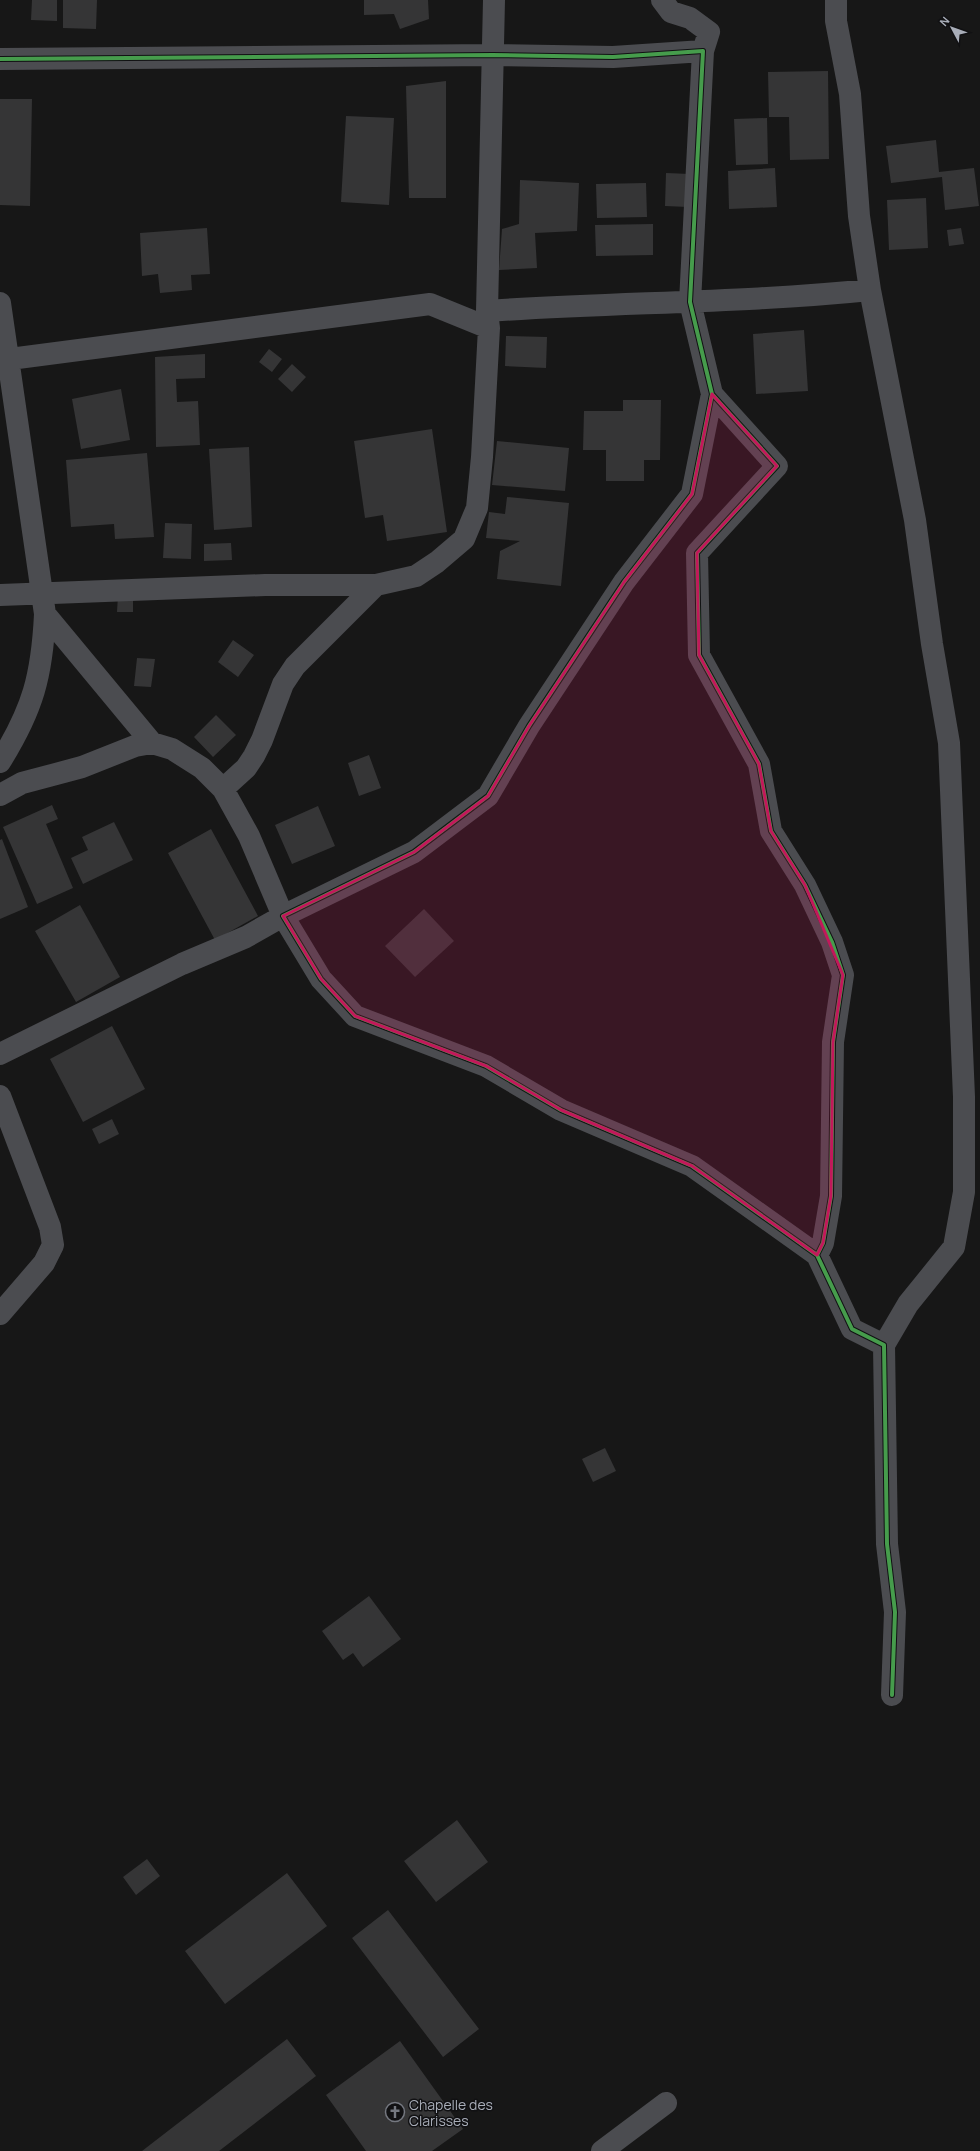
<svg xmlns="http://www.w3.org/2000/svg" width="980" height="2151" viewBox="0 0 980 2151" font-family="Manrope,sans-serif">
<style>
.building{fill:#353536}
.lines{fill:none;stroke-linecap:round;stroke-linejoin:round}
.minor{stroke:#4b4c50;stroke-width:22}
.cycleway-casing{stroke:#111113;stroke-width:6}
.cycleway{stroke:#469c4c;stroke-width:4}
.marked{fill:#c2185b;fill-opacity:0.2;stroke:#c2185b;stroke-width:3;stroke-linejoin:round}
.labels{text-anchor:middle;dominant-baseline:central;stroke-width:3;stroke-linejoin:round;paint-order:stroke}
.poi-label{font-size:14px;fill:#a8adb8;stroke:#111113;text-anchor:start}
</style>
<rect width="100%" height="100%" fill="#171717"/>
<path class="building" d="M 32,0 L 57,0 L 57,21 L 31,20 Z
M 63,0 L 97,0 L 96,29 L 63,28 Z
M 364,0 L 428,0 L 429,19 L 400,29 L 394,14 L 364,15 Z
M 828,71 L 829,159 L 790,160 L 789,117 L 769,117 L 768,72 Z
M 446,81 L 446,198 L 409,198 L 406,86 Z
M 0,99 L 32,99 L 30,206 L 0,205 Z
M 346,116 L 394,118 L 389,205 L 341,202 Z
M 767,118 L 768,164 L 736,165 L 734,119 Z
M 936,140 L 939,172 L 974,168 L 979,206 L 945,210 L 942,177 L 891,183 L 886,146 Z
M 775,168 L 777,207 L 729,209 L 728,171 Z
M 666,173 L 690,174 L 688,207 L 665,206 Z
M 520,180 L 579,183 L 577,231 L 535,233 L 537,268 L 499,270 L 502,229 L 519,224 Z
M 646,183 L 647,217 L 597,218 L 596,184 Z
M 926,198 L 928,248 L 889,250 L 887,200 Z
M 653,224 L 653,255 L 596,256 L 595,225 Z
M 207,228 L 210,274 L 191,275 L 192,290 L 160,293 L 158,274 L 142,276 L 140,233 Z
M 961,228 L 964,244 L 949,246 L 947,230 Z
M 804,330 L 808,391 L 756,394 L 753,334 Z
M 506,336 L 547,337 L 546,368 L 505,366 Z
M 269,349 L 282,359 L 272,372 L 259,362 Z
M 205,354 L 205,378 L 176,379 L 177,402 L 198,401 L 200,445 L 156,447 L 155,357 Z
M 292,364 L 306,377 L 292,392 L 278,379 Z
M 121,389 L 130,440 L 81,449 L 72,399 Z
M 623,400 L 661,400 L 660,460 L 644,460 L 644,481 L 606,481 L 606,450 L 583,450 L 584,411 L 623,411 Z
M 432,429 L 447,532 L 387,541 L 383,515 L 365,518 L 354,441 Z
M 497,441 L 569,448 L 565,491 L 492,485 Z
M 249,447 L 252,527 L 214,530 L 209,449 Z
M 147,453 L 154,537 L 115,539 L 114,524 L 71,527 L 66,460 Z
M 507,497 L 569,503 L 561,586 L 497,579 L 500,551 L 520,541 L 486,538 L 489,512 L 505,514 Z
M 165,523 L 192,524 L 191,559 L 163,558 Z
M 231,543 L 232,560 L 204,561 L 204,544 Z
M 118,595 L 133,595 L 133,612 L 117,612 Z
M 233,640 L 254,655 L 238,677 L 218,662 Z
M 137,658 L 155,659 L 151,687 L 134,686 Z
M 216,715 L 236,735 L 213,757 L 194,737 Z
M 369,755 L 381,788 L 359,796 L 348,763 Z
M 52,805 L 58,819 L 46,824 L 73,888 L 37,904 L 3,827 Z
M 318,806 L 335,846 L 292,864 L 275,825 Z
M 114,822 L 133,860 L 83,884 L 71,858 L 88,850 L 82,837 Z
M 211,829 L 258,916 L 215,940 L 168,853 Z
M 2,839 L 28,907 L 0,919 L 0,840 Z
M 80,905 L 120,977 L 76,1002 L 35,931 Z
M 424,909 L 454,941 L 415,977 L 385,946 Z
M 112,1026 L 145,1089 L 83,1122 L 50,1059 Z
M 112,1119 L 119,1134 L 99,1144 L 92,1129 Z
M 605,1448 L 616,1471 L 593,1482 L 582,1459 Z
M 369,1596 L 401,1639 L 363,1667 L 353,1653 L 343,1660 L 322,1631 Z
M 457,1820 L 488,1862 L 436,1902 L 404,1861 Z
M 147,1859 L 160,1876 L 136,1895 L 123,1877 Z
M 287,1873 L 327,1926 L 225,2004 L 185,1951 Z
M 388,1910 L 479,2029 L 443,2057 L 352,1938 Z
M 287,2039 L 316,2076 L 219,2151 L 142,2151 Z
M 400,2041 L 463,2129 L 432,2151 L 366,2151 L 326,2095 Z"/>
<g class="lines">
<path class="minor" d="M 662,0 L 671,12 L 690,18 L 709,32 L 703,51
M 836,0 L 836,21 L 850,94 L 859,216 L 870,290 L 915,520 L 932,644 L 949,743 L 964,1097 L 964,1192 L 954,1247 L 908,1304 L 884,1345
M 0,59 L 493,55 L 613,57 L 703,51 L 690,302 L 712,394 L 777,466 L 697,553 L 699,655 L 759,764 L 771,831 L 805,885 L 832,942 L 843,975 L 833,1042 L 831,1196 L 823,1243 L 817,1255
M 0,303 L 45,614 C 42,676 33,709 0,762
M 487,311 C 615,302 743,303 870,290
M 0,358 L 10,359 L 430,304 L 489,328
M 712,394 L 692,494 L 624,582 L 529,726 L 488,796 L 414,852 L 283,916 L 321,979 L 355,1016 L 486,1066 L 561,1110 L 692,1166 L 817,1255 L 852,1329 L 884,1345 L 887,1544 L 895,1612 L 892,1695
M 0,595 L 265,585 L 376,585 L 416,576 L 437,562 L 464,539 L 477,508 L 482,457 L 489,328 L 487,311 L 494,0
M 45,614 L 152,743
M 223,789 L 246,768 L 254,756 L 262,740 L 283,684 L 295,666 L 376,585
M 0,795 L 22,783 L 82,767 L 135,746 L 152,743 L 172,749 L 202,768 L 223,789 L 249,836 L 283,916 L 246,937 L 182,964 L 0,1054
M 0,1096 L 50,1227 L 53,1245 L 44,1263 L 0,1314
M 602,2151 L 666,2103"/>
<defs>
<path id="cycleway" d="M 0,59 L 493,55 L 613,57 L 703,51 L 690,302 L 712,394 L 777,466 L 697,553 L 699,655 L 759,764 L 771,831 L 805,885 L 832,942 L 843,975 L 833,1042 L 831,1196 L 823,1243 L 817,1255
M 712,394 L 692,494 L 624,582 L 529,726 L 488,796 L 414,852 L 283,916 L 321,979 L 355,1016 L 486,1066 L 561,1110 L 692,1166 L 817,1255 L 852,1329 L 884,1345 L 887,1544 L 895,1612 L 892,1695"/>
</defs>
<use href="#cycleway" class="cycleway-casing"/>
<use href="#cycleway" class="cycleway"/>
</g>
<path class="marked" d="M 712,394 L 777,466 L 697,553 L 699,655 L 759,764 L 771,831 L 805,885 L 843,975 L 833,1042 L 831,1196 L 823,1243 L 817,1255 L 692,1166 L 561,1110 L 486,1066 L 355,1016 L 321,979 L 283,916 L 414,852 L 488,796 L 529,726 L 624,582 L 692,494 Z"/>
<defs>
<symbol id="church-ring" viewBox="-11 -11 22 22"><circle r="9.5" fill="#111113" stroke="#757880" stroke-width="1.5"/><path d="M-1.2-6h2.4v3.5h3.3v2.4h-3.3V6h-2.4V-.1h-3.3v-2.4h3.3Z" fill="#757880"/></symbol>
</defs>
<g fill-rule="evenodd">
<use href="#church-ring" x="384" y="2101" width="22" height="22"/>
</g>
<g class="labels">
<g class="poi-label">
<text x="409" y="2104">Chapelle des<tspan x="409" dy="16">Clarisses</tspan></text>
</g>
</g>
<g transform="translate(952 28) rotate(311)" stroke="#111113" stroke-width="3" paint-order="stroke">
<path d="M0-3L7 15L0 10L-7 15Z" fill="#a8adb8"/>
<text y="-6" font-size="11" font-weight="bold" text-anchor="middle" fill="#a8adb8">N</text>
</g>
</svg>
